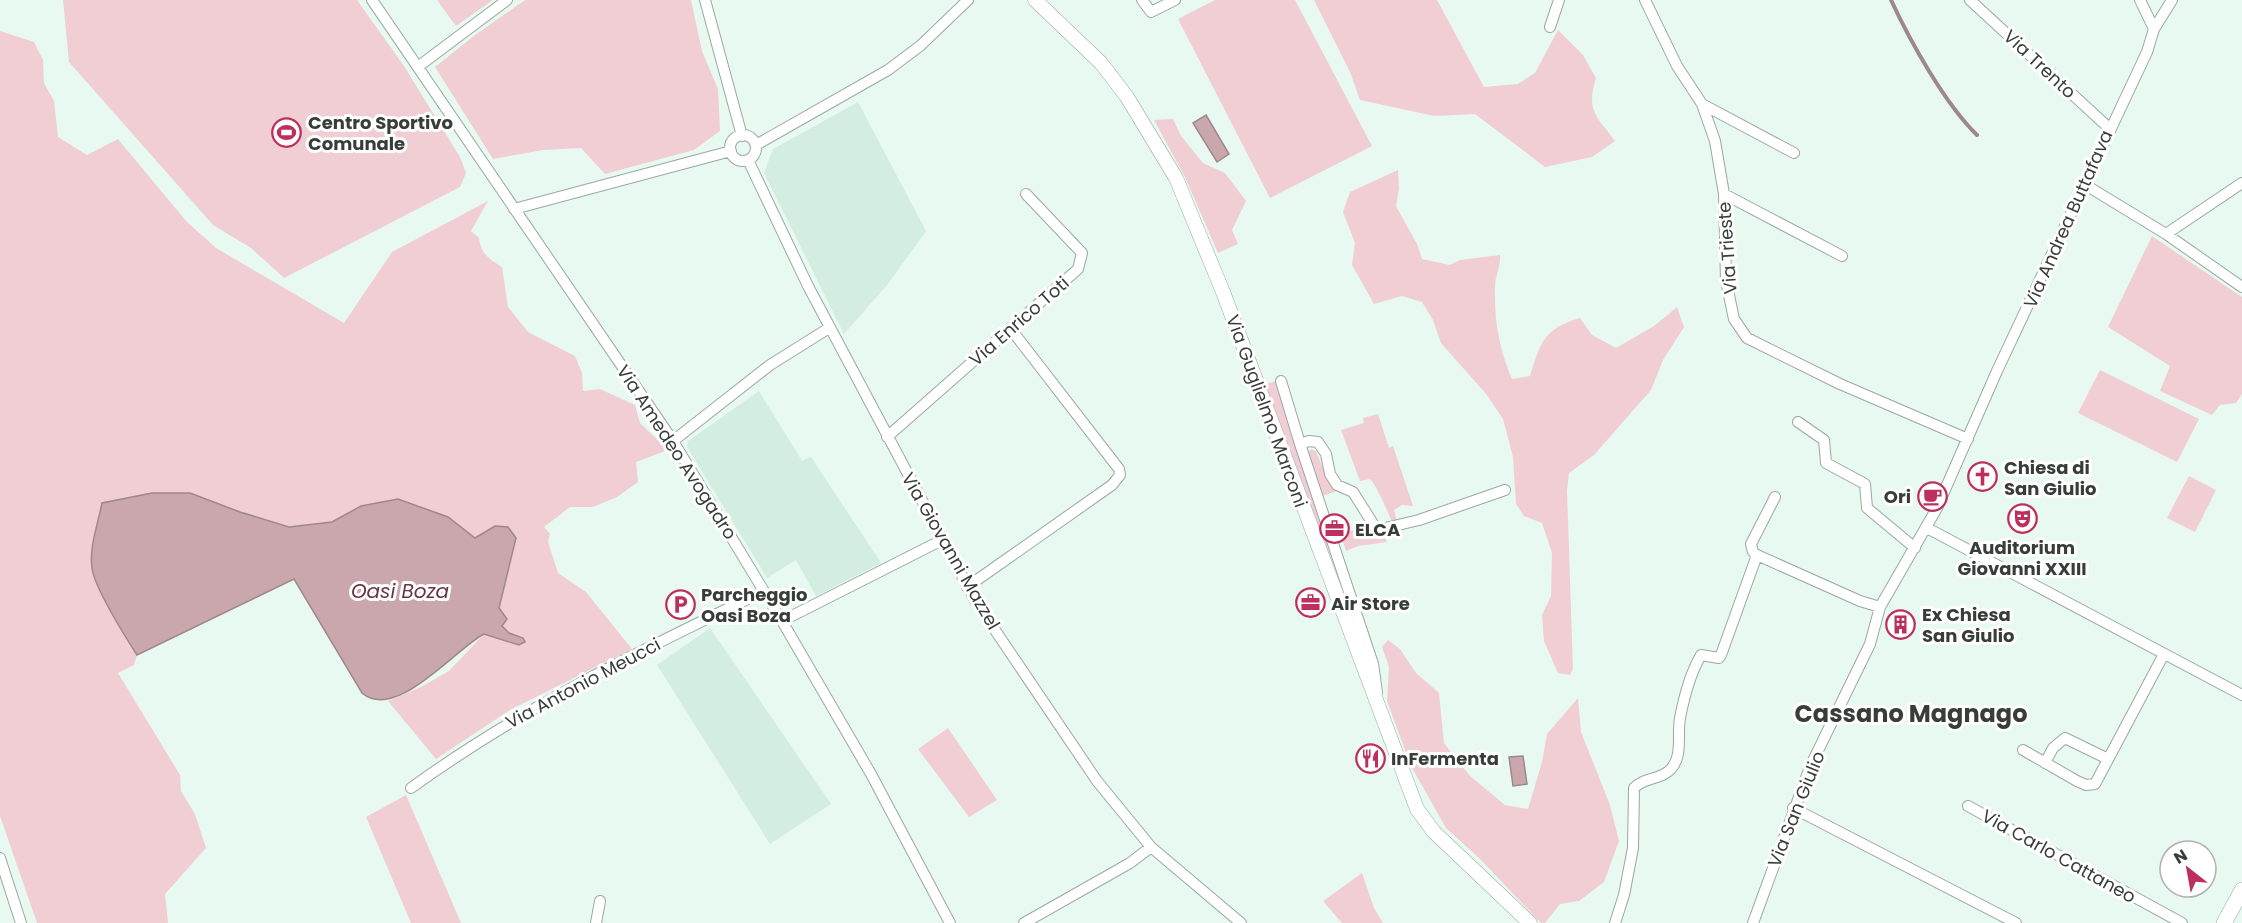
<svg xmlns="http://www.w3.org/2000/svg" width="2242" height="923" viewBox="0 0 2242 923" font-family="Poppins,sans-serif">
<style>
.built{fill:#d4ede1}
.green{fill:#f1ced4}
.water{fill:#caa7ad;stroke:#9e888a;stroke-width:1.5}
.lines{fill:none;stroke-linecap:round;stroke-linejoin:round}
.stream{stroke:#9e888a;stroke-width:4}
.minor-casing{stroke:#99a9a1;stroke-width:12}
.tertiary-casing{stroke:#99a9a1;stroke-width:15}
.secondary-casing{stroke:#99a9a1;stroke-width:16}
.minor{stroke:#fff;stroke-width:10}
.tertiary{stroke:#fff;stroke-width:14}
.secondary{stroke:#fff;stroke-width:15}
.labels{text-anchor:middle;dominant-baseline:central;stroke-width:6;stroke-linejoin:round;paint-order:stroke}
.street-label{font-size:18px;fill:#373e3a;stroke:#fff}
.poi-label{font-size:18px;font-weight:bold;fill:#373e3a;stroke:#fff;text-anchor:start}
.water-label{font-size:20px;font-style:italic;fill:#683641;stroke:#fff}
.district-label{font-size:24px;font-weight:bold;fill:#373e3a;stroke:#fff}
</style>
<rect width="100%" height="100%" fill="#e8f9f1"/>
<path class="built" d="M 858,102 L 926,231 L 888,284 L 844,334 L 764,173 L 773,149 Z
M 759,391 L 802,461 L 811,457 L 881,563 L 816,596 L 796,560 L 767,578 L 687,447 L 688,441 Z
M 710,628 L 831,804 L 770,844 L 657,665 Z"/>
<path class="green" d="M 63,0 L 357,0 L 404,66 L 460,157 L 466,173 L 460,187 L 284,278 L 251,248 L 213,225 L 69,62 Z
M 437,0 L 493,0 L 456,26 Z
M 525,0 L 691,0 L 702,51 L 718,89 L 720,131 L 694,150 L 605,174 L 581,148 L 543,150 L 493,159 L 435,67 L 475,35 Z
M 1215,0 L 1295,0 L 1372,146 L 1270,198 L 1178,19 Z
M 1314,0 L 1437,0 L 1484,87 L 1518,84 L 1535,73 L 1558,30 L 1583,55 L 1596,78 C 1586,112 1596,115 1615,141 L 1592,157 L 1545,167 L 1475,114 L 1434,116 L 1360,100 L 1350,72 Z
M 0,31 L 34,42 L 43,60 L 44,83 L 54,101 L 58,137 L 87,155 L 118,139 L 186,221 L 216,248 L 344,323 L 392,252 L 488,201 L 471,231 L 479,238 C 481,254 489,259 502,267 L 508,307 L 528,332 L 575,356 L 582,373 L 583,391 L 600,389 L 635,405 L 640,423 L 668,450 L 636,462 L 638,482 L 617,497 L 593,507 L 570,507 L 544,527 L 550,534 L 548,542 L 558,573 L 586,592 L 632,649 L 510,710 L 436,759 L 388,701 L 421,687 L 449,671 L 484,634 L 519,645 L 523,638 L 509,633 L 502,626 L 507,619 L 499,608 L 516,538 L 495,526 L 475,538 L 448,517 L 361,506 L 332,522 L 289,527 L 240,512 L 102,503 C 98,524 89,547 92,568 C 94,584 127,640 137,655 L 134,665 L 118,673 L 180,775 L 181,791 L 195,814 L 206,848 L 165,894 L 168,923 L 37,923 L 0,816 Z
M 1173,119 L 1181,136 L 1203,163 L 1225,173 L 1246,201 L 1232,230 L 1238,244 L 1218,253 L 1185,177 L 1154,120 Z
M 1398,170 L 1399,189 L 1396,206 L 1417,244 L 1422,259 L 1450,265 L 1460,260 L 1500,255 C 1501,267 1495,275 1495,287 C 1494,319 1499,350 1512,379 L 1530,376 C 1541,342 1543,329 1580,318 L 1592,335 L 1616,348 L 1654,326 L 1677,307 L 1684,327 L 1663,360 L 1651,390 L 1594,455 L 1569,473 L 1567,491 L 1573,669 L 1570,675 L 1558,673 L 1544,641 L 1542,615 L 1551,596 L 1552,553 L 1542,523 L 1524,516 L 1516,504 L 1513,457 L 1503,419 L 1487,395 L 1441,343 L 1433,320 L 1422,302 L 1402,296 L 1374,304 L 1352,265 L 1355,243 L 1343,212 L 1350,192 Z
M 2152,236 L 2242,297 L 2242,394 L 2236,403 L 2220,405 L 2212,415 L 2160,391 L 2170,366 L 2108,327 Z
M 2100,370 L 2199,419 L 2177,462 L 2078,413 Z
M 1279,380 L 1332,562 L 1304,495 L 1264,385 Z
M 1378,414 L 1389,448 L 1393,446 L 1413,506 L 1402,505 L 1394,510 L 1397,521 L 1391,520 C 1388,511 1375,483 1370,479 L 1360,481 L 1341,430 L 1364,423 L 1363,418 Z
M 1311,449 L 1316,451 L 1327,479 L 1337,491 L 1322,496 L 1307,454 Z
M 2189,476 L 2216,490 L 2195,532 L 2167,518 Z
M 1369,523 L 1385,537 L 1387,542 L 1358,546 L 1346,551 L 1341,535 Z
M 1388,640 L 1400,649 L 1416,673 L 1439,693 L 1444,743 L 1470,776 L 1505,805 L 1528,809 L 1542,762 L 1547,734 L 1578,698 L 1581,732 L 1610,805 L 1619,841 L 1604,882 L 1579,901 L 1560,904 L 1545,923 L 1541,923 L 1481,860 L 1446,828 L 1411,766 L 1387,701 L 1389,667 L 1382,647 Z
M 948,728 L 997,800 L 969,817 L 918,749 Z
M 406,795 L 461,923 L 411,923 L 366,817 Z
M 1362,873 L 1374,908 L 1383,923 L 1342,923 L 1323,901 Z"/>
<path class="water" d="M 1206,115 L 1229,154 L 1217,162 L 1193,123 Z
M 152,493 L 190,493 L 240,512 L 289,527 L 332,522 L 361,506 L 398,499 L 448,517 L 475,538 L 495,526 L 508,527 L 516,538 L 499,608 L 507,619 L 502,626 L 509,633 L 523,638 L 525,642 L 519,645 L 484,634 C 455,649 396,722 362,693 L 294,579 L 137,655 C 126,638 94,587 92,568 C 89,547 98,524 102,503 Z
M 1523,756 L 1527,784 L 1513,786 L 1509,757 Z"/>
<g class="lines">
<path class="stream" d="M 1891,0 C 1910,41 1945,104 1977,135"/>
<defs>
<path id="minor" d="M 372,0 L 673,441 L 782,621 L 871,774 L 950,923
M 705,0 L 742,136
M 1142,0 L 1151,12 L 1175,0
M 1645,0 L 1677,66 L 1702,104 L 1715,141 L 1724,194 L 1726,281 L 1734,319 L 1747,338 L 1840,384 L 1968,439
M 1970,0 L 2109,128
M 2140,0 L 2154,29
M 1550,27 L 1559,0
M 419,66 L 507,0
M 1702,104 L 1794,153
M730 148a13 13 0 1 1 26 0a13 13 0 1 1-26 0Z
M 756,145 L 888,70 L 920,46 L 968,0
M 748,160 L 808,286 L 976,602 L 1097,781 L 1151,847 L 1241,923
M 2084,184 L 2166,234 L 2242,287
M 1724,194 L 1842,256
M 514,209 L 731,151
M 2166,234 L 2242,183
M 1281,381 L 1300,444
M 1798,422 L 1824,440 L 1826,463 L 1865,484 L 1867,508 L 1915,548
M 887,437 L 1078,269 L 1082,253 L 1026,194
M 673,441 L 770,365 L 829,328
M 1927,528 L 2242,695
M 1757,555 L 1753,552 L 1751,544 L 1775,497
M 967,587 L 1112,485 L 1120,475 L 1119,469 L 1010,328
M 782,621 L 942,540
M 1377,692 L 1373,664 L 1300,444 L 1309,441 L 1318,442 L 1326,454 L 1330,474 L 1337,485 L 1353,492 L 1375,527 L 1381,529 L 1419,520 L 1505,490
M 2023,750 L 2077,781 L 2086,785 L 2095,784 L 2164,654
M 2045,763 L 2053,748 L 2065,738 L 2108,759
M 411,788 C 523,707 640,651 764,591
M 1968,806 L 2182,923
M 1793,808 L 2016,923
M 0,858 L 21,923
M 596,923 L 600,901
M 1024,923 L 1130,863 L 1151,847
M 1615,923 L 1624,895 L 1633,848 L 1634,788 C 1644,777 1661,780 1671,769 C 1683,756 1677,734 1680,718 C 1684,697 1690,674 1701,655 L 1719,658 L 1721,655 L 1757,555 L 1860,601 L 1880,607
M 1753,923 L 1810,767 L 1870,644 L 1880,607 L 1937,508 L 1997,371 L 2147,52 L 2154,29 L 2172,0"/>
<path id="tertiary" d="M 1035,0 L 1101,63 L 1127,97 L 1176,178 L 1223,292 L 1417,809 L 1434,832 L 1530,923"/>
<path id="secondary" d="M 2224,923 L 2242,890"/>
</defs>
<use href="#minor" class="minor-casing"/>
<use href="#tertiary" class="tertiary-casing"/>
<use href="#secondary" class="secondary-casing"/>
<use href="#minor" class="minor"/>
<use href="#tertiary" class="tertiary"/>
<use href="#secondary" class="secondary"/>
</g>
<defs>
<symbol id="stadium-ring" viewBox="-11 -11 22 22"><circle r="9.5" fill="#fff" stroke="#bd2f5d" stroke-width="1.5"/><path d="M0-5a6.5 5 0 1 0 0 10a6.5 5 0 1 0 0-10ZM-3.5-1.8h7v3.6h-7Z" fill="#bd2f5d"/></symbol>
<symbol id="church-ring" viewBox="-11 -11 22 22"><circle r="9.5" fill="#fff" stroke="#bd2f5d" stroke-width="1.5"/><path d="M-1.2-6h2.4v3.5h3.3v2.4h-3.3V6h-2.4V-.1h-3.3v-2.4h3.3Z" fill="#bd2f5d"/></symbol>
<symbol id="cafe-ring" viewBox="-11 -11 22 22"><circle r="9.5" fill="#fff" stroke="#bd2f5d" stroke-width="1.5"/><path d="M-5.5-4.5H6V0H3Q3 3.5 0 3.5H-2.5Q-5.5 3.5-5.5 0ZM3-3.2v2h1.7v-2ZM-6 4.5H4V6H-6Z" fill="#bd2f5d"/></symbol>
<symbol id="theatre-ring" viewBox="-11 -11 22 22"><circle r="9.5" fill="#fff" stroke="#bd2f5d" stroke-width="1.5"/><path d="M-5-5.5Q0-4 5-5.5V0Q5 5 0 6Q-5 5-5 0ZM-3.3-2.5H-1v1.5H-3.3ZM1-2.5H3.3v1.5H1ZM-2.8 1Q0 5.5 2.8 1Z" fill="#bd2f5d"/></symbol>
<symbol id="office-ring" viewBox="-11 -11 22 22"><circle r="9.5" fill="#fff" stroke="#bd2f5d" stroke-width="1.5"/><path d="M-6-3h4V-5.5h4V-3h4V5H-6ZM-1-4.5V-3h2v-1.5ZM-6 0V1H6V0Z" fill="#bd2f5d"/></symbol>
<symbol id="parking-ring" viewBox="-11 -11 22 22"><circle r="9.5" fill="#fff" stroke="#bd2f5d" stroke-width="1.5"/><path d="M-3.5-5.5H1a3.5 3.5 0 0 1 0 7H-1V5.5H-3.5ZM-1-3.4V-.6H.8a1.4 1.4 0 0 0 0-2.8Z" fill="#bd2f5d"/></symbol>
<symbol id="building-ring" viewBox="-11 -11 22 22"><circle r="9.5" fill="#fff" stroke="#bd2f5d" stroke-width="1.5"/><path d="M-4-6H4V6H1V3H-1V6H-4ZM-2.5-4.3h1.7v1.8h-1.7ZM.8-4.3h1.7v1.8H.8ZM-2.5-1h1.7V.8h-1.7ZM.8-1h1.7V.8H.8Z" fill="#bd2f5d"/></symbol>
<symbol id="restaurant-ring" viewBox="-11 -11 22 22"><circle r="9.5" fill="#fff" stroke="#bd2f5d" stroke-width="1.5"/><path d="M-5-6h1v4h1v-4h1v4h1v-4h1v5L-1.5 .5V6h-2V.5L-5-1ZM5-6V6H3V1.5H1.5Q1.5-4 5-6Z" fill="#bd2f5d"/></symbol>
</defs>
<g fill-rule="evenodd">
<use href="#stadium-ring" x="270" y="116" width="33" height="33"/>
<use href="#church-ring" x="1966" y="460" width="33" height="33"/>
<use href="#cafe-ring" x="1916" y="480" width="33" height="33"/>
<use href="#theatre-ring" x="2006" y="502" width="33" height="33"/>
<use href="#office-ring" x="1318" y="512" width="33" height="33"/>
<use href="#office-ring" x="1294" y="586" width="33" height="33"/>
<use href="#parking-ring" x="664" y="588" width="33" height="33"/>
<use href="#building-ring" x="1884" y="608" width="33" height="33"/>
<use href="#restaurant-ring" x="1354" y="742" width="33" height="33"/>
</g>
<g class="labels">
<g class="street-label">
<text transform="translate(2040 64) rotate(43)">Via Trento</text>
<text transform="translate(2068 219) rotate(-66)">Via Andrea Buttafava</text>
<text transform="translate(1727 248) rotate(-94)">Via Trieste</text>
<text transform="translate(1019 321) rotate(-41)">Via Enrico Toti</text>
<text transform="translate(1267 411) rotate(70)">Via Guglielmo Marconi</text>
<text transform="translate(677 452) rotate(57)">Via Amedeo Avogadro</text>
<text transform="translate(951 551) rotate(60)">Via Giovanni Mazzel</text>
<text transform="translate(583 683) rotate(-28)">Via Antonio Meucci</text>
<text transform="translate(1796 809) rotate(-68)">Via San Giulio</text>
<text transform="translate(2059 856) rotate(29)">Via Carlo Cattaneo</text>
</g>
<g class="poi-label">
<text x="308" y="122">Centro Sportivo<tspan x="308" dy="21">Comunale</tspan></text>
<text x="2004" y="467">Chiesa di<tspan x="2004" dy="21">San Giulio</tspan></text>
<text x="1911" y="496" text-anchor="end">Ori</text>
<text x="1355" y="529">ELCA</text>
<text x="2022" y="547" text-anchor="middle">Auditorium<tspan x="2022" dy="21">Giovanni XXIII</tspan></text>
<text x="701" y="594">Parcheggio<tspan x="701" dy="21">Oasi Boza</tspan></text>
<text x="1331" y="603">Air Store</text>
<text x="1922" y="614">Ex Chiesa<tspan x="1922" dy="21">San Giulio</tspan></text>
<text x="1391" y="758">InFermenta</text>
</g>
<g class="water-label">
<text x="400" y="591">Oasi Boza</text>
</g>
<g class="district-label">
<text x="1911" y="713">Cassano Magnago</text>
</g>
</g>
<g transform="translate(2188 869) rotate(329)"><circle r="28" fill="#ffffff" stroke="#afb2b0" stroke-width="1.5"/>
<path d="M0-4.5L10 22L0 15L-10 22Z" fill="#bd2f5d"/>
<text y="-9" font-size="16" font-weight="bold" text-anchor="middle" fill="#373e3a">N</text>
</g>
</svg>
